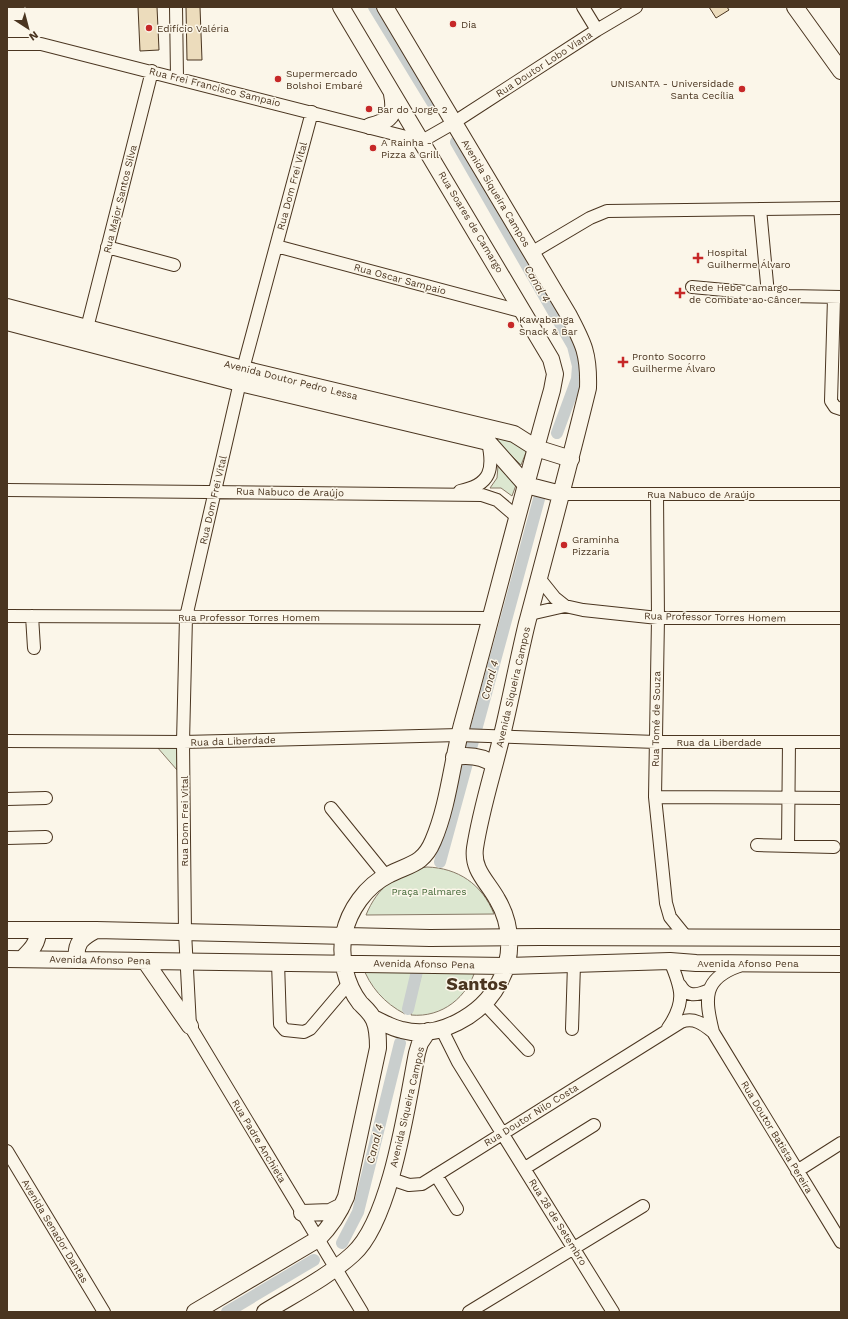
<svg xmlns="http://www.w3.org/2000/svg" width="848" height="1319" viewBox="0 0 848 1319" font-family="'Work Sans',sans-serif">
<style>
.green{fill:#dce7d0;stroke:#887966}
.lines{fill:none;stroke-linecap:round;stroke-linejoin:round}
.canal{stroke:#c9cecd;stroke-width:12}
.building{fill:#ecdcbc;stroke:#4a3520}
.minor-casing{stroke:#4a3520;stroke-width:14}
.major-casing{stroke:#4a3520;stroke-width:18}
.minor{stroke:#fbf6e9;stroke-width:12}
.major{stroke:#fbf6e9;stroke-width:16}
.poi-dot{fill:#c62828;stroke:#fbf6e9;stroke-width:1.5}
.labels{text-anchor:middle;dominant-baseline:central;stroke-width:3;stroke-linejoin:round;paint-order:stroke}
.poi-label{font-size:10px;fill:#4a3520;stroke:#fbf6e9;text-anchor:start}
.street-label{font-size:10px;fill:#4a3520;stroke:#fbf6e9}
.park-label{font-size:10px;fill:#436837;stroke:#fbf6e9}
.water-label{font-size:11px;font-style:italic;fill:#4a3520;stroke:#fbf6e9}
.town-label{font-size:18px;font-weight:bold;fill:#4a3520;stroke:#fbf6e9}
</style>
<rect width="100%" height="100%" fill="#fbf6e9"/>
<path class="green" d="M 492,436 L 513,439 L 527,450 L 521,465 Z
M 498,466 L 516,485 L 512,496 L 501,488 L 490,488 L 497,478 Z
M 157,747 L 177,747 L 177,770 Z
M 427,867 C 458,868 482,884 494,914 L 366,915 C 377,888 397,871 427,867 Z
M 362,965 L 416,967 L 405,1014 C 384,1003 370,987 362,965 Z
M 423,968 L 476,968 C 468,997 442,1018 411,1015 Z"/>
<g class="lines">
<path class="canal" d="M 374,7 L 435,107
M 456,142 L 573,346 L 578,366 L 577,379 L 557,433
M 440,862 L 539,499
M 408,1009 L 417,971
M 342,1243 L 358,1212 L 400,1043
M 227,1312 L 314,1260"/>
</g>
<path class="building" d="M 138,7 L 157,7 L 159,50 L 140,51 Z
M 186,7 L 200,7 L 202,60 L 187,60 Z
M 709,7 L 727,7 L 729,10 L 716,18 Z"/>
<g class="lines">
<defs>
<path id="minor" d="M 176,7 L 177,77
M 583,7 L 597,30
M 7,44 L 41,44 L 422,141 L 450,125 L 597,30 L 636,7
M 312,112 L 243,369 L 186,617 L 183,742 L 185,932 L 190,1026 L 362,1312
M 760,209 L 768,294 L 789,296 L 841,297
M 276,246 L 524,312
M 107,247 L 174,265
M 531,253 L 590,218 L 607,211 L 841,208
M 692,287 L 768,294
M 834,298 L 831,401 L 835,407 L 841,409
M 87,328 L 152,71
M 7,490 L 482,495 L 497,500 L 517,517
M 460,491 C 491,485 494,469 488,442
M 561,494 L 841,494
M 657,494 L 658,618 L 655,797 L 666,903 L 670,917 L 687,938
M 539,578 L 555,598 L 565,606
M 530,614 L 565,606 L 583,610 L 658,618 L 841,618
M 7,616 L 491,618
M 32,616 L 34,648
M 7,741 L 183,742 L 459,735 L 656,742 L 841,742
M 655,797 L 841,798
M 7,799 L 46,798
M 331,808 L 386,876
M 7,838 L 46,837
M 757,845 L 834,847
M 788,846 L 789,742
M 278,962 L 280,1024 L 285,1030 L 304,1032 L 310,1029 L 349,983
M 739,966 C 702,979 705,999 713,1032 L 841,1242
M 680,985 C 687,997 696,996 709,990
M 484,1003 L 528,1050
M 441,1028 L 458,1062 L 613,1312
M 668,1028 C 686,1002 682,989 670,961
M 572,1029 L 574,964
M 7,1151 L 104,1312
M 525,1168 L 594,1125
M 797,1171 L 841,1143
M 436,1175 L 457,1209
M 391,1179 L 409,1185 L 422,1184 L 681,1022 C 694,1017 703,1024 713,1032
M 469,1312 L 643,1206"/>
<path id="major" d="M 795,7 L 841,71
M 370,126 C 391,121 396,115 392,94
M 7,307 L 243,369 L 514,434 L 536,448 L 571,459
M 7,322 L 240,383 L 488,442 L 526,485 L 561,494
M 454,757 C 468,755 483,756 494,765
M 7,930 L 96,930 L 430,938 L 540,937 L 841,938
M 7,959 L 506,966 L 670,961 L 696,963 L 841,964
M 22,959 C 31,950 38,944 38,930
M 77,960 C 75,943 81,938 96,930
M 145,961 L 190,1026
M 373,1018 C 382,1022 392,1028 402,1030 C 438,1040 482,1015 499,983 C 514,957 512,924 497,899 C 487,881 472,870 475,848 C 481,809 493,773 502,735 C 511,698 518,660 527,623 C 548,544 569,466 588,388 C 589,354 584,344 568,314 L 385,7
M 302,1213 L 330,1212 L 342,1206
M 195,1312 L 318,1239 C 331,1226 339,1214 346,1197 L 378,1048 C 378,1038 378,1029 374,1020 C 371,1013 365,1008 360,1003 C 346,985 339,957 344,934 C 349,910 366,886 388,875 C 409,864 423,865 433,841 C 449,804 452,760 463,721 C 493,611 521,500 552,390 L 555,374 L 551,359 L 341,7
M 265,1312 C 294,1294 328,1277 353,1254 C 391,1220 407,1104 417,1053 L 420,1043 L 428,1031"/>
</defs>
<use href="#minor" class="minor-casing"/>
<use href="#major" class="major-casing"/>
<use href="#minor" class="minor"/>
<use href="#major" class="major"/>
</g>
<g class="poi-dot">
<circle cx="453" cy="24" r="4"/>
<circle cx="149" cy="28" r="4"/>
<circle cx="278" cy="79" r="4"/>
<circle cx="742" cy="89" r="4"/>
<circle cx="369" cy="109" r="4"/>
<circle cx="373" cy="148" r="4"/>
<path d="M696 252h4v4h4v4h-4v4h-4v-4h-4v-4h4z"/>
<path d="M678 287h4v4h4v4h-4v4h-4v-4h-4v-4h4z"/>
<circle cx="511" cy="325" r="4"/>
<path d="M621 356h4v4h4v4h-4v4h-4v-4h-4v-4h4z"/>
<circle cx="564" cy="545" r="4"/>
</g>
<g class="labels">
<g class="poi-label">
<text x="461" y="24">Dia</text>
<text x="157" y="28">Edifício Valéria</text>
<text x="286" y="73">Supermercado<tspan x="286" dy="12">Bolshoi Embaré</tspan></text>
<text x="734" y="83" text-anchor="end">UNISANTA - Universidade<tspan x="734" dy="12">Santa Cecília</tspan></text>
<text x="377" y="109">Bar do Jorge 2</text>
<text x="381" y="142">A Rainha -<tspan x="381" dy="12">Pizza &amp; Grill</tspan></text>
<text x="707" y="252">Hospital<tspan x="707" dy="12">Guilherme Álvaro</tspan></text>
<text x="689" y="287">Rede Hebe Camargo<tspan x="689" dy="12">de Combate ao Câncer</tspan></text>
<text x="519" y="319">Kawabanga<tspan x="519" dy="12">Snack &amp; Bar</tspan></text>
<text x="632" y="356">Pronto Socorro<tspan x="632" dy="12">Guilherme Álvaro</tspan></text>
<text x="572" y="539">Graminha<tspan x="572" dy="12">Pizzaria</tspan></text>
</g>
<g class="street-label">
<text transform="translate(544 64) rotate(-33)">Rua Doutor Lobo Viana</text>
<text transform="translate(215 87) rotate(14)">Rua Frei Francisco Sampaio</text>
<text transform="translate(292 186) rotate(-75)">Rua Dom Frei Vital</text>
<text transform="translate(496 193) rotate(59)">Avenida Siqueira Campos</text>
<text transform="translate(120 199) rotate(-76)">Rua Major Santos Silva</text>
<text transform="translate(471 222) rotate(59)">Rua Soares de Camargo</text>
<text transform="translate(400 279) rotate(15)">Rua Oscar Sampaio</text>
<text transform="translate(291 380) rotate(14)">Avenida Doutor Pedro Lessa</text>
<text transform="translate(290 492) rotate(1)">Rua Nabuco de Araújo</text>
<text x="701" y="494">Rua Nabuco de Araújo</text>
<text transform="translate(213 500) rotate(-77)">Rua Dom Frei Vital</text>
<text x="249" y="617">Rua Professor Torres Homem</text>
<text transform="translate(715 617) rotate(1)">Rua Professor Torres Homem</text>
<text transform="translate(513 687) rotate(-77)">Avenida Siqueira Campos</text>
<text transform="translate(656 719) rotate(-89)">Rua Tomé de Souza</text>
<text transform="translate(233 741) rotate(-2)">Rua da Liberdade</text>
<text x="719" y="742">Rua da Liberdade</text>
<text transform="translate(184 821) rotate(-90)">Rua Dom Frei Vital</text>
<text transform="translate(100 960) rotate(1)">Avenida Afonso Pena</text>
<text x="748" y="963">Avenida Afonso Pena</text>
<text transform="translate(424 964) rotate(1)">Avenida Afonso Pena</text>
<text transform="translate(407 1107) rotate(-77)">Avenida Siqueira Campos</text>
<text transform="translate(531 1115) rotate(-32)">Rua Doutor Nilo Costa</text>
<text transform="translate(777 1137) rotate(59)">Rua Doutor Batista Pereira</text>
<text transform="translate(259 1141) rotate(59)">Rua Padre Anchieta</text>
<text transform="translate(558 1222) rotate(58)">Rua 28 de Setembro</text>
<text transform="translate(55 1231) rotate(59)">Avenida Senador Dantas</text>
</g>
<g class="park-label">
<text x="429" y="891">Praça Palmares</text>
</g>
<g class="water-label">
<text transform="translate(537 284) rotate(60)">Canal 4</text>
<text transform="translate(490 680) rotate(-75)">Canal 4</text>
<text transform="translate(375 1144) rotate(-76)">Canal 4</text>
</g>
<g class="town-label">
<text x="477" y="983">Santos</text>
</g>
</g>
<rect width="848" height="1319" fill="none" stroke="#4a3520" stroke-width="16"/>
<g transform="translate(28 28) rotate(144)" stroke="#fbf6e9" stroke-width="3" paint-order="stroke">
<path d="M0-3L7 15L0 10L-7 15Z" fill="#4a3520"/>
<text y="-6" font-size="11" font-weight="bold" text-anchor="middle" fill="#4a3520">N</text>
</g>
</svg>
